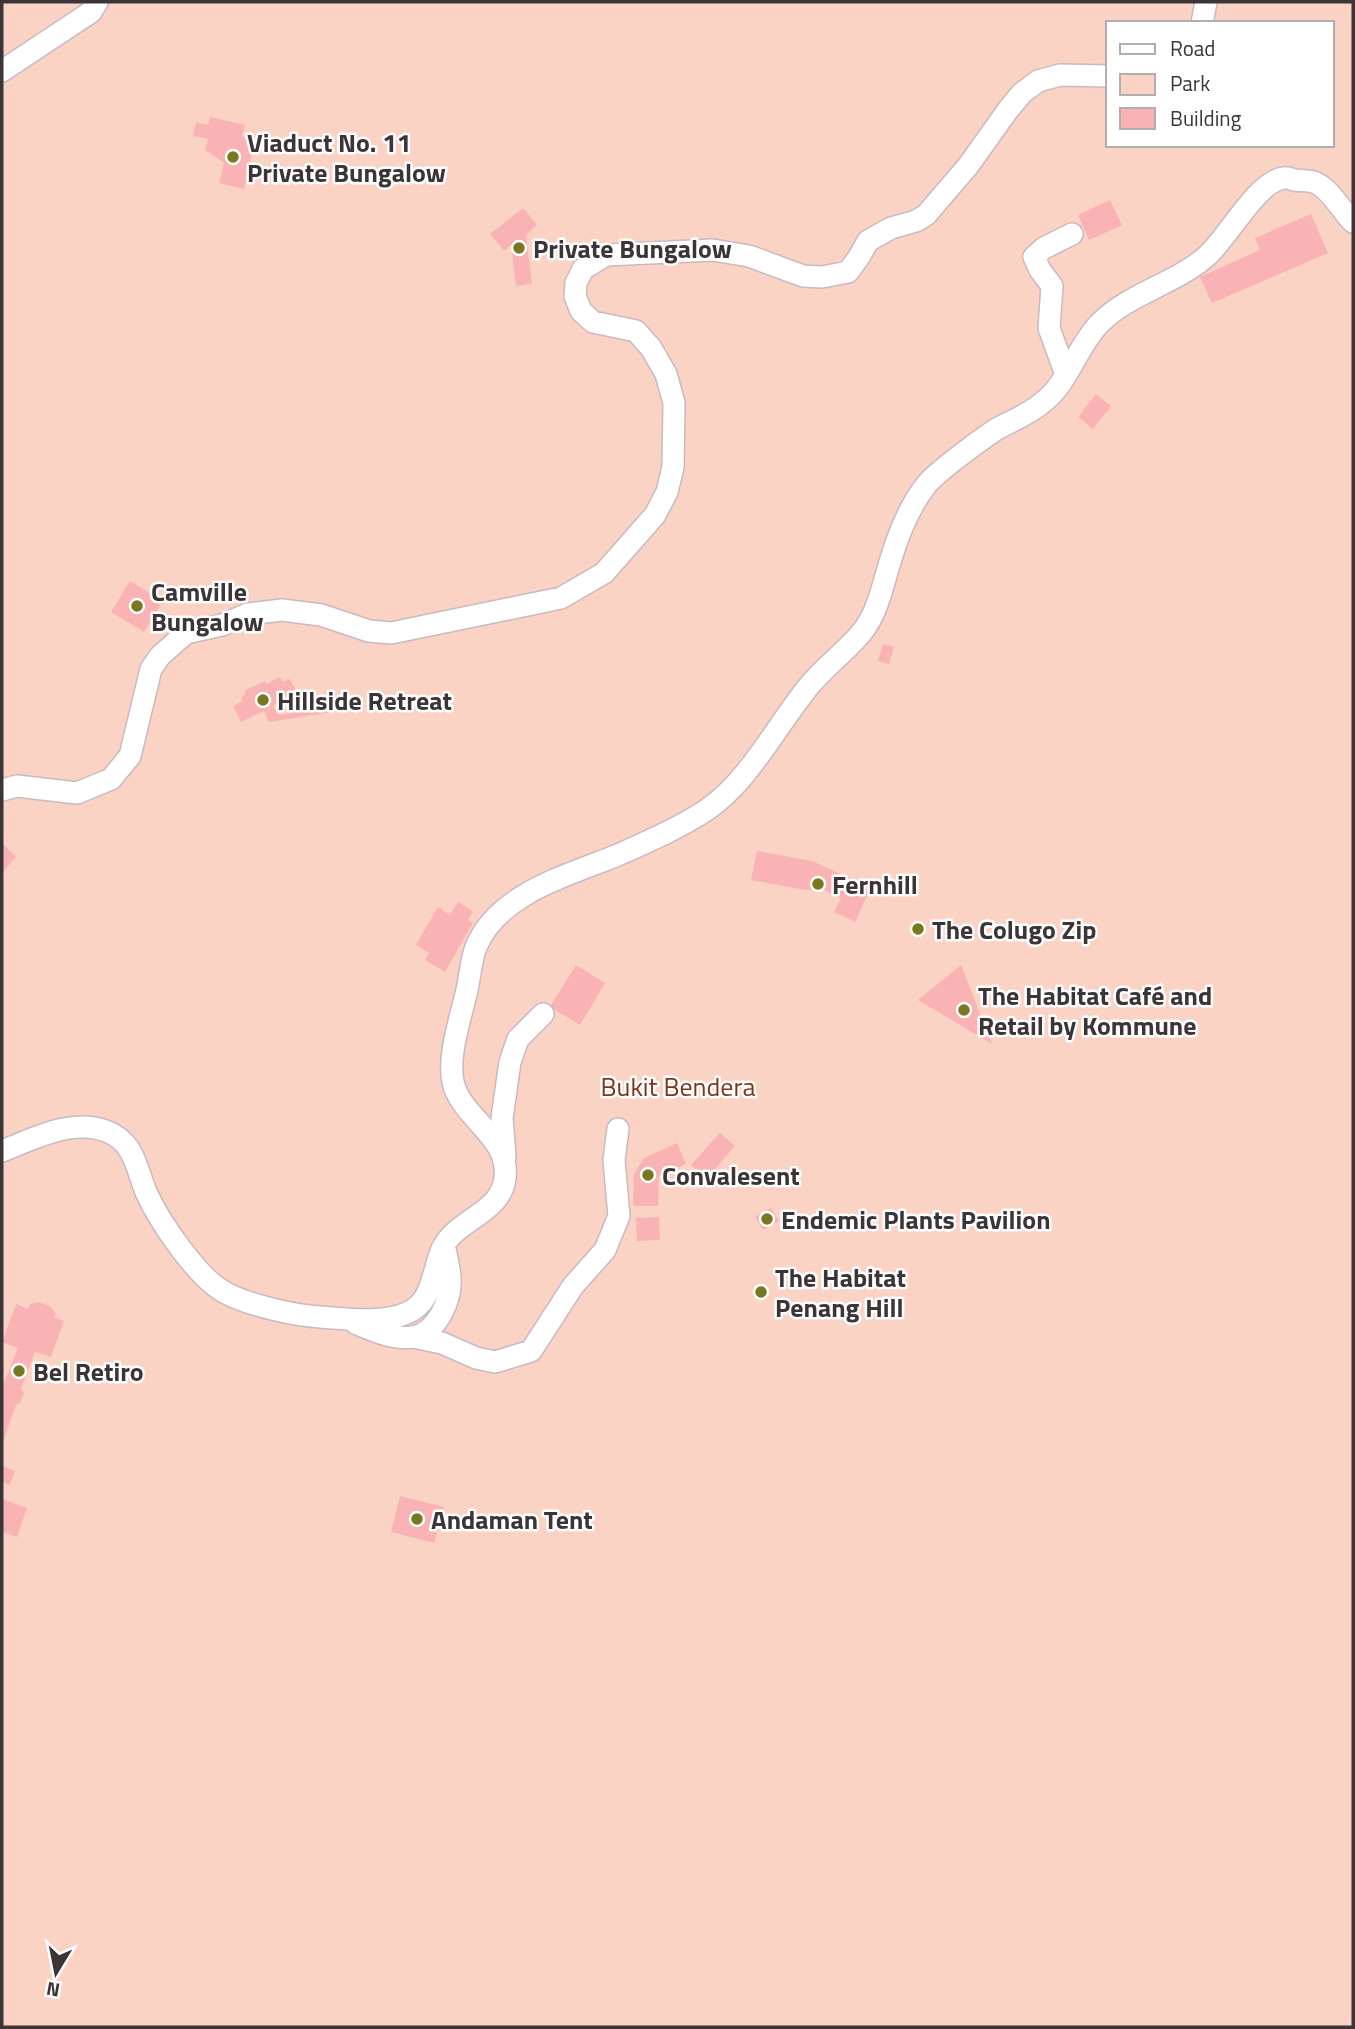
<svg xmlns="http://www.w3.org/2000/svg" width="1355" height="2029" viewBox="0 0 1355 2029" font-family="'Titillium Web',sans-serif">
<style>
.green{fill:#fad3c4;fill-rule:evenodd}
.building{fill:#f9b3b4}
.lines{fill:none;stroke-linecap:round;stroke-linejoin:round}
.minor-casing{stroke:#cab9bf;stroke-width:24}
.minor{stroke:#fff;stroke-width:21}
.poi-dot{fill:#77781f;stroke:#fff;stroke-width:2.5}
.labels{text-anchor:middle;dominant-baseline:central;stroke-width:5;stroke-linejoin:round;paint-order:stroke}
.poi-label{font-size:26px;font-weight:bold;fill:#3c3538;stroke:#fff;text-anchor:start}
.park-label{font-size:26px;fill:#803417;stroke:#fff}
</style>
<rect width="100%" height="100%" fill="#f8e6ec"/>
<path class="green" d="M 2,2 L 1353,2 L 1353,2027 L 2,2027 ZM 1108,23 L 1332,23 L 1332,145 L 1108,145 Z"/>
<path class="building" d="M 210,117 L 245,125 L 242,137 L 255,140 L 244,189 L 219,183 L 224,163 L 205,150 L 208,139 L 193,136 L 196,122 L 208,125 Z
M 1110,200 L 1122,225 L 1089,240 L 1078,215 Z
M 523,208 L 537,225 L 526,235 L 532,284 L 516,286 L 511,245 L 504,251 L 490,234 Z
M 1311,214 L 1328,253 L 1212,303 L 1200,277 L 1260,250 L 1255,238 Z
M 1096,394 L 1111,406 L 1093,429 L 1078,417 Z
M 130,581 L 163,601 L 144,632 L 111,612 Z
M 883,644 L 894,647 L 889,664 L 878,661 Z
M 280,677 L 283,682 L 290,679 L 297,693 L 273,706 L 278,715 L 294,712 L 293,705 L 349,696 L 351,709 L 269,722 L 264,711 L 241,722 L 233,706 L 243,701 L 241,697 L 246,694 L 244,691 L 265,681 L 266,684 Z
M 2,843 L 16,857 L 2,873 Z
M 757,851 L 812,861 L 871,888 L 855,922 L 834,912 L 841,898 L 822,889 L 806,890 L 751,880 Z
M 458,902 L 473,911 L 468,920 L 473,923 L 445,972 L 425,960 L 429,953 L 416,945 L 438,907 L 450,915 Z
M 576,965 L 605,983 L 580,1025 L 550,1007 Z
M 961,965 L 992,1044 L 918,1000 Z
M 720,1133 L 735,1146 L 706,1179 L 691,1165 Z
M 677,1143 L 686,1164 L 659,1176 L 658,1206 L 633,1206 L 634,1174 L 644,1158 Z
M 771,1208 L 779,1221 L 763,1230 L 755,1217 Z
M 659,1217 L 660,1240 L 637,1241 L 636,1218 Z
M 39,1302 L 50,1306 L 56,1314 L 54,1317 L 64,1321 L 51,1357 L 35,1352 L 21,1389 L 24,1393 L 20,1403 L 16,1405 L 2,1444 L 2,1388 L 18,1348 L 2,1342 L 16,1304 L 28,1309 L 30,1304 Z
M 2,1466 L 15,1471 L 10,1485 L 2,1482 Z
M 400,1496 L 444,1507 L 434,1543 L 391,1532 Z
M 2,1499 L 27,1508 L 17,1537 L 2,1532 Z"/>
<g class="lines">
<defs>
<path id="minor" d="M 1202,23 L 1206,2
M 2,71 L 91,12 L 97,2
M 1066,375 L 1049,328 L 1052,286 L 1040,270 L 1034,257 L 1044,248 L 1072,234
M 2,790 L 17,786 L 77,793 L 111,779 L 130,756 L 151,669 L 160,656 L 186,633 L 222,625 L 248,614 L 282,610 L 321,615 L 369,631 L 391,633 L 561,598 L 604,573 L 655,515 L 667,492 L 673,467 L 674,403 L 666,374 L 651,348 L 636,331 L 593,322 L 581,311 L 575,296 L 576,283 L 583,269 L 606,255 L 713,250 L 749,256 L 803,276 L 822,277 L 848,272 L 859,257 L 868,241 L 891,228 L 916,221 L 926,215 L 968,166 L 1008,110 L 1022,93 L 1038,81 L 1060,75 L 1108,76
M 2,1151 C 33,1139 72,1118 106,1131 C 135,1142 136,1168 146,1192 C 159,1221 198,1279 226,1293 C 248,1305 296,1316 321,1317 C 348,1319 381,1324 407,1313 C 433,1302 432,1272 442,1249 C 456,1219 501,1214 505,1178 C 510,1138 465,1120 454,1086 C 446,1059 461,1017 467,990 C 470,976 471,960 476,947 C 498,893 569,875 618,855 C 647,842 679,828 705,811 C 749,782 776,726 809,686 C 823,669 840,656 855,640 C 877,618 881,591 890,562 C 898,535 909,506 927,484 C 939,470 979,441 995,430 C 1011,421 1028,415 1042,403 C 1069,383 1076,348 1099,324 C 1129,293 1176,284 1208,255 C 1228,237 1257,182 1283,178 C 1287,177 1291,179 1294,180 C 1301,181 1309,180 1316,183 C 1331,190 1341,210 1353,222
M 505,1157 L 502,1118 L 510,1062 L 518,1039 L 543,1014
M 355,1323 C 372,1330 393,1340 413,1337 C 438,1332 452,1299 450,1276 C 449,1267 447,1258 445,1249
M 413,1337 L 442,1343 L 476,1358 L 495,1362 L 531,1351 L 573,1286 L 605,1250 L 619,1216 L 614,1160 L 618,1129"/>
</defs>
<use href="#minor" class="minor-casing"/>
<use href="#minor" class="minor"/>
</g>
<g class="poi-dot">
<circle cx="233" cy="157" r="7"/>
<circle cx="519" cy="248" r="7"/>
<circle cx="137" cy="606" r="7"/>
<circle cx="263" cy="700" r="7"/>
<circle cx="818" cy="884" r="7"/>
<circle cx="918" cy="929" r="7"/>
<circle cx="964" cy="1010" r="7"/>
<circle cx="648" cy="1175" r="7"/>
<circle cx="767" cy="1219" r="7"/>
<circle cx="761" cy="1292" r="7"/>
<circle cx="19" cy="1371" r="7"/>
<circle cx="417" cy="1519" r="7"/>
</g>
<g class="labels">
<g class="poi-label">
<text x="247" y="142">Viaduct No. 11<tspan x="247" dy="30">Private Bungalow</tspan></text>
<text x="533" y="248">Private Bungalow</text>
<text x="151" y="591">Camville<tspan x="151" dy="30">Bungalow</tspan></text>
<text x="277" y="700">Hillside Retreat</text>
<text x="832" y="884">Fernhill</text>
<text x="932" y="929">The Colugo Zip</text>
<text x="978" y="995">The Habitat Café and<tspan x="978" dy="30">Retail by Kommune</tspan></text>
<text x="662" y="1175">Convalesent</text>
<text x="781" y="1219">Endemic Plants Pavilion</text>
<text x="775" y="1277">The Habitat<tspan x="775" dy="30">Penang Hill</tspan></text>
<text x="33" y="1371">Bel Retiro</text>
<text x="431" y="1519">Andaman Tent</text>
</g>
<g class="park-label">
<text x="678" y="1086">Bukit Bendera</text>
</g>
</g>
<rect width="1355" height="2029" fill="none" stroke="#3c3538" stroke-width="7"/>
<rect x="1106" y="21" width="228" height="126" fill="#ffffff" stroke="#b1aeaf" stroke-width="2"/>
<rect x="1120" y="44" width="35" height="10" fill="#ffffff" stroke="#b1aeaf" stroke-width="2"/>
<text x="1170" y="56" font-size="21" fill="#3c3538">Road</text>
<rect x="1120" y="74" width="35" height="21" fill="#fad3c4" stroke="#b1aeaf" stroke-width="2"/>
<text x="1170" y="91" font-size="21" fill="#3c3538">Park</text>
<rect x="1120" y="108" width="35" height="21" fill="#f9b3b4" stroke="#b1aeaf" stroke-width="2"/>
<text x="1170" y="126" font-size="21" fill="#3c3538">Building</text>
<g transform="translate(56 1973) rotate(190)" stroke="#ffffff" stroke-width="5" paint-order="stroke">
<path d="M0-5L12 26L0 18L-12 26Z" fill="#3c3538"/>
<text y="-10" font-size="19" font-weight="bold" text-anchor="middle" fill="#3c3538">N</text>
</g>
</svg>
